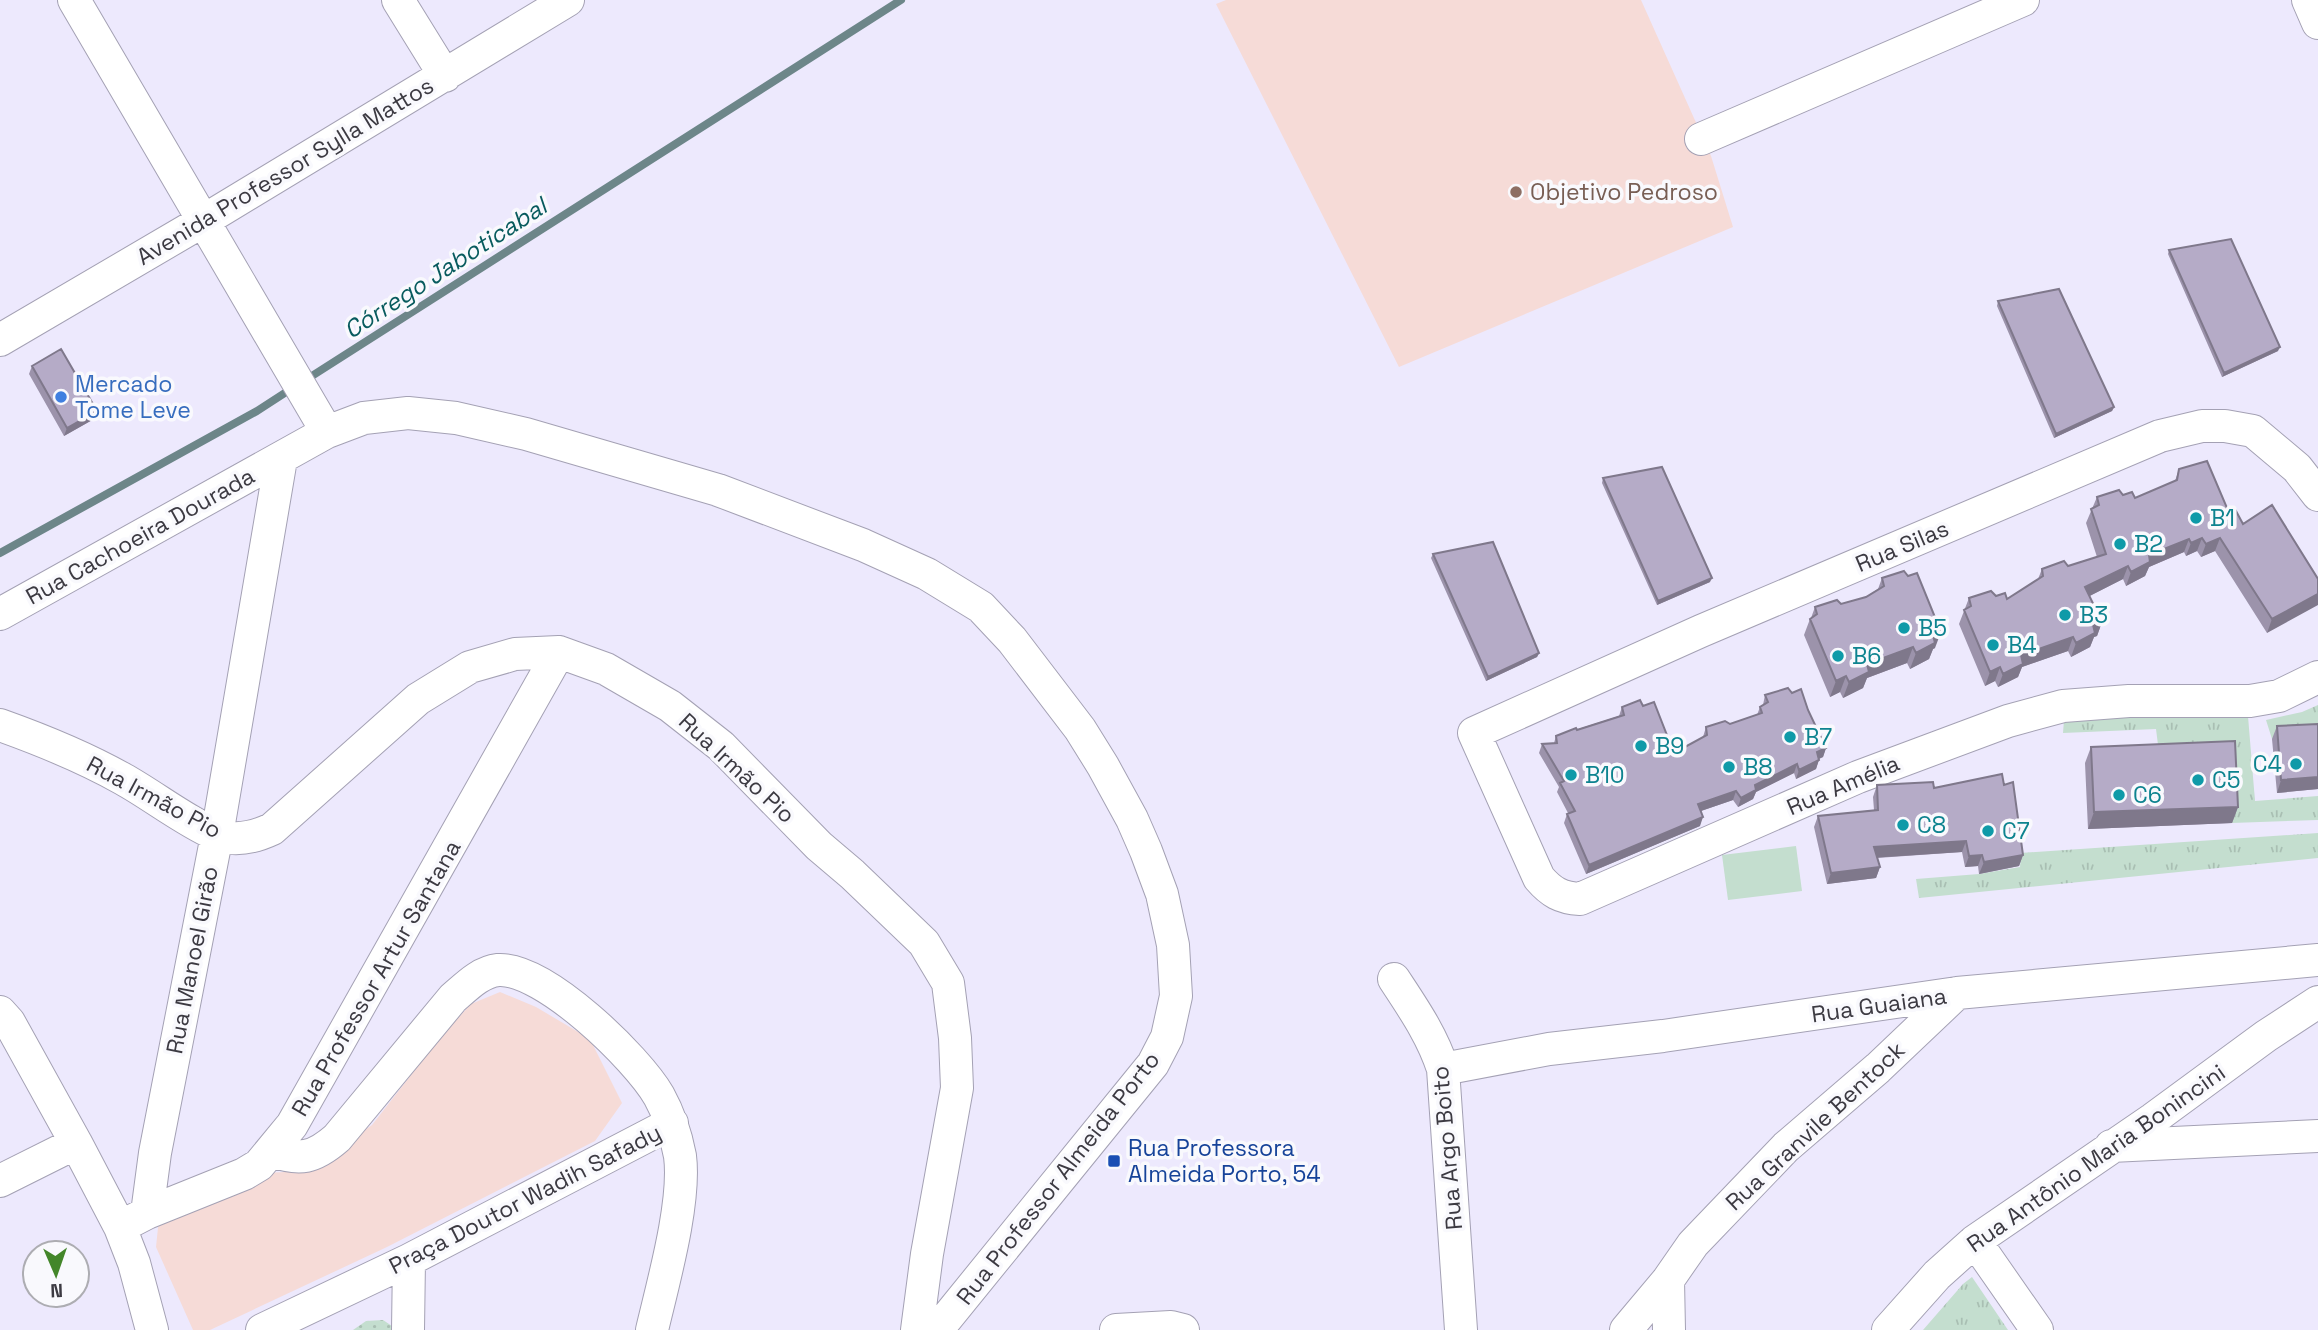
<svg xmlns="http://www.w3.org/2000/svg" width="2318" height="1330" viewBox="0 0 2318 1330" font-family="'Space Grotesk',sans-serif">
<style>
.education{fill:#f6dbd7}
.grass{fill:url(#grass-tufts)}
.garden{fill:url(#garden-dots)}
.pitch{fill:#c4decf}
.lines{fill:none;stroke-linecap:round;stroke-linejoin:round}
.stream{stroke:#6d8689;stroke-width:8}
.minor-casing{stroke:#a4a1b4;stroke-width:34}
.minor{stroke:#fff;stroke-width:32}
.wall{fill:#9c93ab}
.shaded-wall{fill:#7f788b}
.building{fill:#b5abc7;stroke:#7f788b;stroke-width:2}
.education-dot{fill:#8d6e63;stroke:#f9f9fd;stroke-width:2.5}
.shop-dot{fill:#3f7fe0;stroke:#f9f9fd;stroke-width:2.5}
.culture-dot{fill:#0f9aa8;stroke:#f9f9fd;stroke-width:2.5}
.transit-dot{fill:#1a4fb4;stroke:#f9f9fd;stroke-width:2.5}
.labels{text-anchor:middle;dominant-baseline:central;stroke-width:7;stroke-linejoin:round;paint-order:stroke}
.street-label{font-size:23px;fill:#3c3a42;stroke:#f9f9fd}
.education-label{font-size:23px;fill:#785e54;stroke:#f9f9fd;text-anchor:start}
.shop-label{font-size:23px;fill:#366cbe;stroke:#f9f9fd;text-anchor:start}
.culture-label{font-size:23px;fill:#0d838f;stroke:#f9f9fd;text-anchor:start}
.transit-label{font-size:23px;fill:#164399;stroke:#f9f9fd;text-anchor:start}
.water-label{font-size:24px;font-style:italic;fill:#085b5e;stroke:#f9f9fd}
</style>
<defs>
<pattern id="grass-tufts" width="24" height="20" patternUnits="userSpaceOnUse" patternTransform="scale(1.75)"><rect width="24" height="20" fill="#c4decf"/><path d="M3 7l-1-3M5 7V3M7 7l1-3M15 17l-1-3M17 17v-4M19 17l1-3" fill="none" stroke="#a9bfb3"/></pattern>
<pattern id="garden-dots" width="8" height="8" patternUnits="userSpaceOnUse" patternTransform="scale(1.75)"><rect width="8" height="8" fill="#c4decf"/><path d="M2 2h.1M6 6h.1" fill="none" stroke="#a9bfb3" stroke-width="1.8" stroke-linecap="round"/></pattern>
</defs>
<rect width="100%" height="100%" fill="#ede9fd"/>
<path class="education" d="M 1226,0 L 1641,0 L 1711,156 L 1733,227 L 1399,367 L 1216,4 Z
M 500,992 L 536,1007 L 590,1039 L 622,1103 L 595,1141 L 387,1247 L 210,1330 L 193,1330 L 156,1247 L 159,1218 L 265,1173 L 304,1171 L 372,1125 L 443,1034 L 471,1004 Z"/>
<path class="grass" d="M 2247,704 L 2255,801 L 2318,796 L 2318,820 L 2232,823 L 2158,745 L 2156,729 L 2063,733 L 2065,707 Z
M 2318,705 L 2318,736 L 2272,739 L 2266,720 L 2302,712 Z
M 2318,833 L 2318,858 L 1919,898 L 1916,879 L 1979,874 L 2020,867 L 2021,853 Z
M 1972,1277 L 2008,1330 L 1923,1330 L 1963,1284 Z"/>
<path class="garden" d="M 383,1320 L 398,1330 L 353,1330 L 366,1321 Z"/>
<path class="pitch" d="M 1796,846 L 1802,891 L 1728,900 L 1722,855 Z"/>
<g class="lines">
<path class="stream" d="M 304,381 L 901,0
M 0,553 L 257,411 L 294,387"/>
<defs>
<path id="minor" d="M 74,0 L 327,432
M 398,0 L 445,76
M 2308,0 L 2318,23
M 1701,139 L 2023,0
M 0,340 L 203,221 L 568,0
M 2318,495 L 2297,468 L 2253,431 L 2225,426 L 2202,426 L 2160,436 L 1701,631 L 1474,733 L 1539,878 C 1551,892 1561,898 1580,899 L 1858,777 L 2008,721 L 2063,706 L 2129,701 L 2250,701 L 2279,696 L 2318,677
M 0,614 L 327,432 L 364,418 L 408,413 L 456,418 L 526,434 L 718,490 L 863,545 L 927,574 L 981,607 L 1012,640 L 1080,729 L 1103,766 L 1132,819 L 1146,851 L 1162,894 L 1173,945 L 1176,996 L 1167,1037 L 1153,1064 L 937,1330
M 0,725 C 42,740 84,757 123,779 C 152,795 185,821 215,834 C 234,842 255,837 272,829 L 418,699 L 470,667 L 515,654 L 559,652 L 606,669 L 670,706 L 721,746 L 819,846 L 852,874 L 924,943 L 948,983 L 955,1038 L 957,1088 L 927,1254 L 917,1330
M 1394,979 C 1413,1008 1432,1035 1443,1069 L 1461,1330
M 0,1012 L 9,1022 L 76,1143 L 120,1227 L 134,1263 L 152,1330
M 1443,1069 L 1549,1049 L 1663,1036 L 1957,993 L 2318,960
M 2111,1146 L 2318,1136
M 272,1151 C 300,1161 314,1158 337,1138 L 453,998 C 466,987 480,972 498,970 C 544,967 637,1058 659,1096 C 669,1114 676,1135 680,1156 C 686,1202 663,1283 652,1330
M 0,1181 L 76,1143
M 147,1213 L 155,1153 L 217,835 L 281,459
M 120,1227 L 147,1213 L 244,1174 L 259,1165 L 292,1125 L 559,652
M 1975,1241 L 2037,1330
M 1668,1280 L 1669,1330
M 262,1330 L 409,1260 L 672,1123
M 408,1330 L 409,1260
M 1116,1330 L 1171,1327 L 1183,1330
M 1626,1330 L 1668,1280 L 1693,1244 L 1786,1147 L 1878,1068 L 1957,993
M 1888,1330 L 1937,1275 L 1975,1241 L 2153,1119 L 2266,1036 L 2318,1002"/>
</defs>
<use href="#minor" class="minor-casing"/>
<use href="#minor" class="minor"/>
</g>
<path class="wall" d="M 2169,250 L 2278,351 L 2222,377 L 2168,254 Z
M 1998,301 L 2114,407 L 2112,411 L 2054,438 L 1997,306 Z
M 32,366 L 94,419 L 64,436 L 29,374 Z
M 2179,469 L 2230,515 L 2318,579 L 2267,633 L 2215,551 L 2201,557 L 2197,551 L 2186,556 L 2184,552 L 2149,567 L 2145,576 L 2126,586 L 2123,579 L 2089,596 L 2102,622 L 2097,636 L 2094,637 L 2090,647 L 2071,657 L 2068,651 L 2022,667 L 2018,677 L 1998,687 L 1995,681 L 1985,686 L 1959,624 L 1969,598 L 1996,596 L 2007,599 L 2038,579 L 2042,569 L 2068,566 L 2097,557 L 2086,523 L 2097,497 L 2123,495 L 2135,498 L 2175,481 Z
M 1603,478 L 1710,582 L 1657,605 L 1602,483 Z
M 1433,554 L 1539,653 L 1537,657 L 1486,681 L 1431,558 Z
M 1882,578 L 1935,648 L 1933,649 L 1929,659 L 1910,669 L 1907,663 L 1867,678 L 1863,688 L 1843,698 L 1840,692 L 1830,697 L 1804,635 L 1810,619 L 1811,618 L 1815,607 L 1841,604 L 1866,597 L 1878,589 Z
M 1765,695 L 1808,710 L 1826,748 L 1823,757 L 1819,759 L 1816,769 L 1796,779 L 1794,773 L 1756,792 L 1753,799 L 1738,807 L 1733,800 L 1701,811 L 1700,826 L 1586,874 L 1564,823 L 1567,814 L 1568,813 L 1557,792 L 1559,787 L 1539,753 L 1542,744 L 1554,743 L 1556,736 L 1619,716 L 1622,707 L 1674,753 L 1703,737 L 1706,727 L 1730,724 L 1757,715 L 1760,707 L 1763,705 Z
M 2318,724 L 2318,789 L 2277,793 L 2272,739 L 2277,726 Z
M 2091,747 L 2238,807 L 2232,823 L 2088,829 L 2085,763 Z
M 1877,785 L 1934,788 L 2004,785 L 2023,855 L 2019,866 L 1979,874 L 1978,866 L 1965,867 L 1962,852 L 1877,858 L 1880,867 L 1876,878 L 1827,884 L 1814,827 L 1818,816 L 1874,810 L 1873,797 Z"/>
<path class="shaded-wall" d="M 2280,347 L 2278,351 L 2222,377 L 2224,373 Z
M 2114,407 L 2112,411 L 2054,438 L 2056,434 Z
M 97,411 L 94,419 L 64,436 L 67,428 Z
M 2202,538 L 2197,551 L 2186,556 L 2191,543 Z
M 2220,538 L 2215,551 L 2201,557 L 2206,544 Z
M 2189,539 L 2184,552 L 2149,567 L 2145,576 L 2126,586 L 2131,572 L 2149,555 Z
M 2128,566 L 2123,579 L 2080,601 L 2085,587 Z
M 1712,578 L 1710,582 L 1657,605 L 1658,601 Z
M 2318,594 L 2318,605 L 2267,633 L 2272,619 Z
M 2102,622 L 2097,636 L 2094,637 L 2090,647 L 2071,657 L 2076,643 L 2093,625 Z
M 1941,632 L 1935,648 L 1933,649 L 1929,659 L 1910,669 L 1916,653 L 1933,635 Z
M 2073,637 L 2068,651 L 2022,667 L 2018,677 L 1998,687 L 2003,674 L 2021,655 Z
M 1913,647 L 1907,663 L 1867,678 L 1863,688 L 1843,698 L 1849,682 L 1867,664 Z
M 1539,653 L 1537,657 L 1486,681 L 1488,677 Z
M 2000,667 L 1995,681 L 1985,686 L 1990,672 Z
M 1846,676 L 1840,692 L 1830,697 L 1836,681 Z
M 1826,748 L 1823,757 L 1813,761 L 1817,752 Z
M 1819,760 L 1816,769 L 1796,779 L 1799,770 Z
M 1797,764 L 1794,773 L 1756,792 L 1753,799 L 1738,807 L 1741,798 L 1755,785 Z
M 2318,777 L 2318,789 L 2277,793 L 2281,780 Z
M 1736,791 L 1733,800 L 1695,813 L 1698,804 Z
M 2238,807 L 2232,823 L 2088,829 L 2094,812 Z
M 1703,817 L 1700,826 L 1586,874 L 1589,865 Z
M 1966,841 L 1962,852 L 1870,858 L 1874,847 Z
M 1982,855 L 1978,866 L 1965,867 L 1969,856 Z
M 2023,855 L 2019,866 L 1979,874 L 1984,862 Z
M 1880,867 L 1876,878 L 1827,884 L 1831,873 Z"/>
<path class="building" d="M 2231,239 L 2280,347 L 2224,373 L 2169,250 Z
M 2059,289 L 2114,407 L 2056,434 L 1998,301 Z
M 61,349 L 97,411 L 67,428 L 32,366 Z
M 2207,461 L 2230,515 L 2236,511 L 2243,524 L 2272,505 L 2318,579 L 2318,594 L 2272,619 L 2220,538 L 2206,544 L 2202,538 L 2191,543 L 2189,539 L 2149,555 L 2150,562 L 2131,572 L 2128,566 L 2085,587 L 2102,622 L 2093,625 L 2095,633 L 2076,643 L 2073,637 L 2021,655 L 2023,664 L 2003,674 L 2000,667 L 1990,672 L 1964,610 L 1971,606 L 1969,598 L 1991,591 L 1996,596 L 2005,593 L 2007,599 L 2043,576 L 2042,569 L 2064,561 L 2068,566 L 2106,554 L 2091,509 L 2099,505 L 2097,497 L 2119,490 L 2123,495 L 2132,492 L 2135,498 L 2177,480 L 2179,469 Z
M 1662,467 L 1712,578 L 1658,601 L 1603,478 Z
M 1493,542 L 1539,653 L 1488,677 L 1433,554 Z
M 1904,571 L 1908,576 L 1917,573 L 1941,632 L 1933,635 L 1935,643 L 1916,653 L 1913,647 L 1867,664 L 1869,672 L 1849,682 L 1846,676 L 1836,681 L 1810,619 L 1817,614 L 1815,607 L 1837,600 L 1841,604 L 1866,597 L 1884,586 L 1882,578 Z
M 1788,688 L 1792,693 L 1801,689 L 1808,710 L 1826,748 L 1817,752 L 1819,760 L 1799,770 L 1797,764 L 1755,785 L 1756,790 L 1741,798 L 1736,791 L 1698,804 L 1703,817 L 1589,865 L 1567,814 L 1575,811 L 1560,783 L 1564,781 L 1542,744 L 1557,743 L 1556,736 L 1576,728 L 1577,730 L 1624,715 L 1622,707 L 1640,700 L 1643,706 L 1654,702 L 1674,753 L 1707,735 L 1706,727 L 1725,721 L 1730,724 L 1762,713 L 1760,707 L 1768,702 L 1765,695 Z
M 2318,724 L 2318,777 L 2281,780 L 2277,726 Z
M 2235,741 L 2238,807 L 2094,812 L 2091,747 Z
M 2002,774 L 2004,785 L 2013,782 L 2023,855 L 1984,862 L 1982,855 L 1969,856 L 1966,841 L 1874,847 L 1880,867 L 1831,873 L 1818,816 L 1878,810 L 1877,785 L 1933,782 L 1934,788 Z"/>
<circle class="education-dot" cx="1516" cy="192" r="7"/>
<circle class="shop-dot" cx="61" cy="397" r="7"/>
<g class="culture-dot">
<circle cx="2196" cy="518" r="7"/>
<circle cx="2120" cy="544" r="7"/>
<circle cx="2065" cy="615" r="7"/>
<circle cx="1904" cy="628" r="7"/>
<circle cx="1993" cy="645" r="7"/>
<circle cx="1838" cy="656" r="7"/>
<circle cx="1790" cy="737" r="7"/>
<circle cx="1641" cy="746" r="7"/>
<circle cx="2296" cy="764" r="7"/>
<circle cx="1729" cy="767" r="7"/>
<circle cx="1571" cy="775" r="7"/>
<circle cx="2198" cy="780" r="7"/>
<circle cx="2119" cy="795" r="7"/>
<circle cx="1903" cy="825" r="7"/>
<circle cx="1988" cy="831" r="7"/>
</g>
<rect class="transit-dot" x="1107" y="1154" width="14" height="14" rx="3.5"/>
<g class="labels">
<g class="street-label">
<text transform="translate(285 171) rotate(-31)">Avenida Professor Sylla Mattos</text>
<text transform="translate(140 536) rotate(-29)">Rua Cachoeira Dourada</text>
<text transform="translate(1902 546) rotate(-23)">Rua Silas</text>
<text transform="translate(737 768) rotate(43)">Rua Irmão Pio</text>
<text transform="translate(1843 785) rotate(-23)">Rua Amélia</text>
<text transform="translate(154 797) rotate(28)">Rua Irmão Pio</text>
<text transform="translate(192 960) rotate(-79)">Rua Manoel Girão</text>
<text transform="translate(376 978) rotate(-60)">Rua Professor Artur Santana</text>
<text transform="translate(1879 1005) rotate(-8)">Rua Guaiana</text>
<text transform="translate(1815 1126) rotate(-43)">Rua Granvile Bentock</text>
<text transform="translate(1447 1148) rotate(-95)">Rua Argo Boito</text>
<text transform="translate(2096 1158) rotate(-35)">Rua Antônio Maria Bonincini</text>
<text transform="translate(1058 1178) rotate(-52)">Rua Professor Almeida Porto</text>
<text transform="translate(525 1199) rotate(-27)">Praça Doutor Wadih Safady</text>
</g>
<g class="education-label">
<text x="1530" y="192">Objetivo Pedroso</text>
</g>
<g class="shop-label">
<text x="75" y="384">Mercado<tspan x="75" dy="26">Tome Leve</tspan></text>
</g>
<g class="culture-label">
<text x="2210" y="518">B1</text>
<text x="2134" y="544">B2</text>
<text x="2079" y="615">B3</text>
<text x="1918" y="628">B5</text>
<text x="2007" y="645">B4</text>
<text x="1852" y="656">B6</text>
<text x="1804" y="737">B7</text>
<text x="1655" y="746">B9</text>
<text x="2282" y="764" text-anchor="end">C4</text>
<text x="1743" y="767">B8</text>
<text x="1585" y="775">B10</text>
<text x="2212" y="780">C5</text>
<text x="2133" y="795">C6</text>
<text x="1917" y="825">C8</text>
<text x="2002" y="831">C7</text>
</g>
<g class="transit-label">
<text x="1128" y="1148">Rua Professora<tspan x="1128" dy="26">Almeida Porto, 54</tspan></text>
</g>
<g class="water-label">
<text transform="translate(445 268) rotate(-33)">Córrego Jaboticabal</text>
</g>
</g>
<g transform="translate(56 1274) rotate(178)"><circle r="33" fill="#f9f9fd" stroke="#adadb2" stroke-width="2"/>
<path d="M0-5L12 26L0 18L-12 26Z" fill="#43862a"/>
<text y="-10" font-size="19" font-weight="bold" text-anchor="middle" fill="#3c3a42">N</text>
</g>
</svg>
